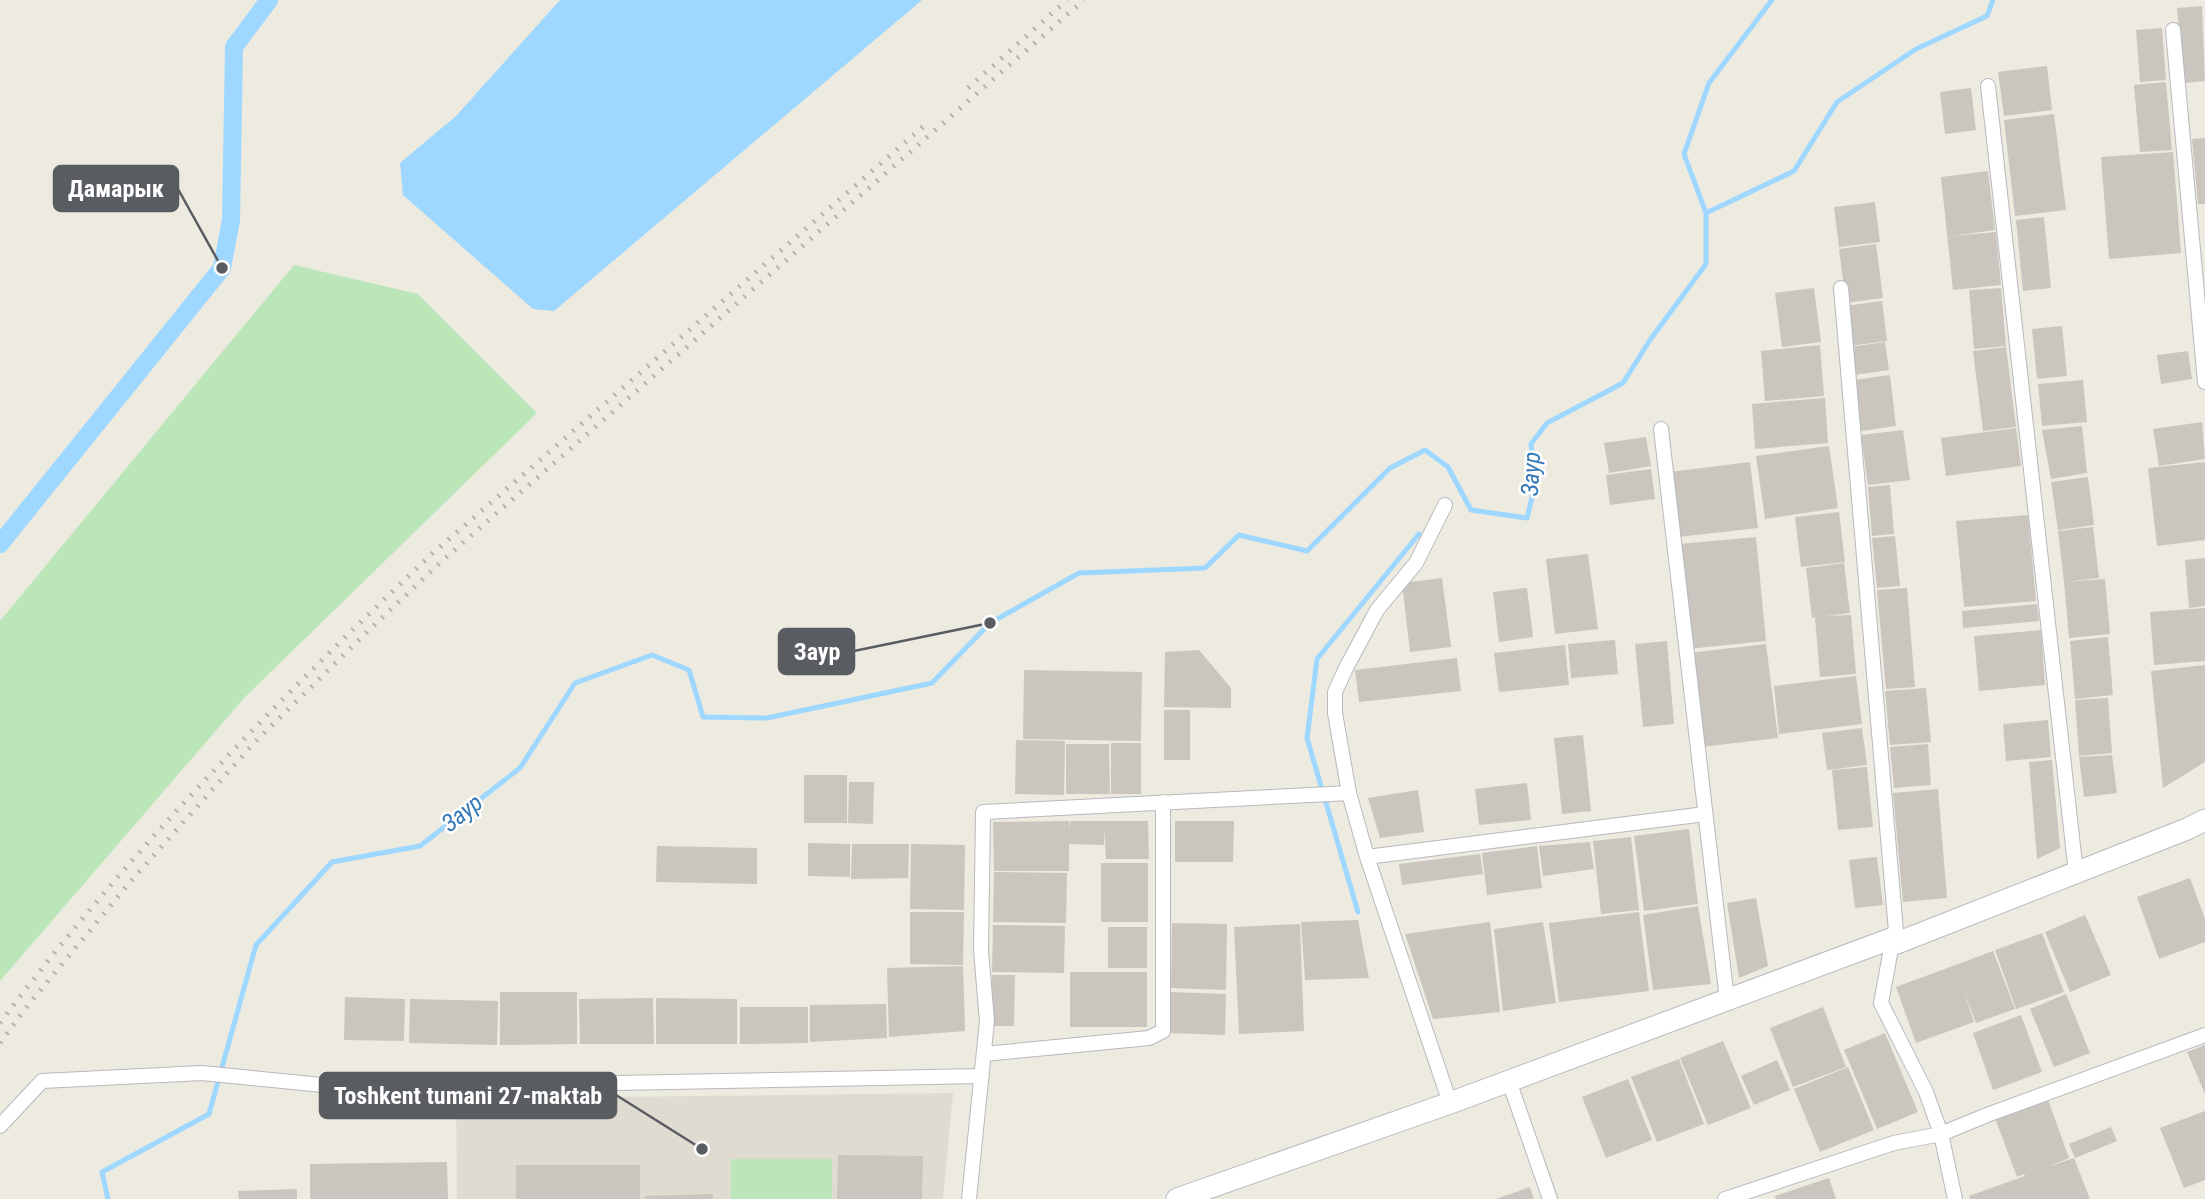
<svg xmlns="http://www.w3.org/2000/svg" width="2205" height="1199" viewBox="0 0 2205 1199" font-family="'Roboto Condensed',sans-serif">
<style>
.education{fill:#dfdbd1}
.green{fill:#bbe6ba}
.water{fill:#9ed7ff}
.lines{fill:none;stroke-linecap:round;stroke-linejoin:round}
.stream{stroke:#9ed7ff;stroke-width:5}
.canal{stroke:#9ed7ff;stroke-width:18}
.building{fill:#cac6bf}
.street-casing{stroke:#b6b9be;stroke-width:16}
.secondary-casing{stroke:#b6bac0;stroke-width:23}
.street{stroke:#fff;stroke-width:14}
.secondary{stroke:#fff;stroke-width:21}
.rail{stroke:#b2b3b3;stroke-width:5;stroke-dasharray:2 9;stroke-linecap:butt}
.labels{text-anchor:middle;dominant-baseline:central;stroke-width:5;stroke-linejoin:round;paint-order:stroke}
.water-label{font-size:24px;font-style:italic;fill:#3778b6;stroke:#fff}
.leader{fill:none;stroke:#595d62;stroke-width:2.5}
.callout-dot{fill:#595d62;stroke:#fff;stroke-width:2.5}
.callout{fill:#595d62;stroke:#595d62;stroke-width:2.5}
.callout-label{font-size:24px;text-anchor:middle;font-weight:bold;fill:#fff}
</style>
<rect width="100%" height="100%" fill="#edeae0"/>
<path class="education" d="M 953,1093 L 943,1199 L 457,1199 L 456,1099 Z"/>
<path class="green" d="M 294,265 L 418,294 L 537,413 L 245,697 L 0,981 L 0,621 Z
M 731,1159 L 832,1159 L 832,1199 L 731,1199 Z"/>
<path class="water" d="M 560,0 L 922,0 L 554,311 L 533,309 L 403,195 L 400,163 L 456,116 Z"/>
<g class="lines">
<path class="stream" d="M 1706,213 L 1794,171 L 1837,102 L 1916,49 L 1987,16 L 1993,0
M 1358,912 L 1307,738 L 1317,659 L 1419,534
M 108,1199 L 102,1172 L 209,1114 L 256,945 L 332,862 L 420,846 L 520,768 L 575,683 L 652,655 L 689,670 L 703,717 L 767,718 L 932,683 L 990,623 L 1079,573 L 1205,568 L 1239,535 L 1307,551 L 1390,468 L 1425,450 L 1448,467 L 1471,510 L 1527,518 L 1535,485 L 1531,444 L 1547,423 L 1623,383 L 1650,340 L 1706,264 L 1706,213 L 1684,154 L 1709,83 L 1772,0"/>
<path class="canal" d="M 0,544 L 222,268 L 231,220 L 234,47 L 269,0"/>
</g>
<path class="building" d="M 2202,6 L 2205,81 L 2183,83 L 2177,8 Z
M 2162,28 L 2166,80 L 2140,82 L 2136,30 Z
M 2047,66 L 2052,110 L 2004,116 L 1998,72 Z
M 2166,82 L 2172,150 L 2140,152 L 2134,85 Z
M 1971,88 L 1976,130 L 1945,134 L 1940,92 Z
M 2054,114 L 2066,210 L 2015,216 L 2004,120 Z
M 2205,138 L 2205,204 L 2198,204 L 2192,139 Z
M 2173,152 L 2181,253 L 2109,259 L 2101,157 Z
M 1988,171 L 1995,230 L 1952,236 L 1996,232 L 2001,285 L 1953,290 L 1941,177 Z
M 1875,202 L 1880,242 L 1839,247 L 1834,207 Z
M 2044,217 L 2051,288 L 2023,291 L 2016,220 Z
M 1876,244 L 1883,298 L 1846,303 L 1839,249 Z
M 1814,288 L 1821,342 L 1782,347 L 1775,293 Z
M 2001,288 L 2006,346 L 1974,349 L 1969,290 Z
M 1882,301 L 1887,341 L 1850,346 L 1845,306 Z
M 2062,326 L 2067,376 L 2037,379 L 2032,329 Z
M 1885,342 L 1889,370 L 1854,375 L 1850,347 Z
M 1820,345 L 1824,396 L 1765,401 L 1761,351 Z
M 2006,347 L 2016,427 L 1983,431 L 1973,351 Z
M 2188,351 L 2192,379 L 2161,384 L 2157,355 Z
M 1890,375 L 1896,426 L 1861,431 L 1854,380 Z
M 2083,380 L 2087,422 L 2042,426 L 2038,384 Z
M 1825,398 L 1828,443 L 1755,449 L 1752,404 Z
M 2202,422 L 2205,459 L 2159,466 L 2153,429 Z
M 2082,426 L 2087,473 L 2051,479 L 2042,430 Z
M 2016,428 L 2021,466 L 1946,476 L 1941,438 Z
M 1903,430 L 1910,480 L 1868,485 L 1861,435 Z
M 1646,437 L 1651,466 L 1609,473 L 1604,443 Z
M 1829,446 L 1838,508 L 1765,519 L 1756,456 Z
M 1750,462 L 1758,528 L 1678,537 L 1670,472 Z
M 2205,462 L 2205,540 L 2157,546 L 2148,468 Z
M 1651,469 L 1655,499 L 1610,505 L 1606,475 Z
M 2088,477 L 2094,525 L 2058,530 L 2051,482 Z
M 1890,485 L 1894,534 L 1872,536 L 1868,487 Z
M 1839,512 L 1845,562 L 1801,567 L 1795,517 Z
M 2028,515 L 2036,601 L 1964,607 L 1956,521 Z
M 2093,527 L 2099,578 L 2064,582 L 2058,531 Z
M 1895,536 L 1900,586 L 1877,588 L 1872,538 Z
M 1756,537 L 1766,641 L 1688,649 L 1679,544 Z
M 1588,554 L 1598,629 L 1555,634 L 1546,559 Z
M 2205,558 L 2205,606 L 2189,608 L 2185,560 Z
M 1844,563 L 1850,613 L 1826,616 L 1851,615 L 1856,674 L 1820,677 L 1815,617 L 1812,618 L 1806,568 Z
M 1442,578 L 1451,647 L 1410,652 L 1402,583 Z
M 2105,579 L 2110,634 L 2069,638 L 2064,582 Z
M 1527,588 L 1533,637 L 1499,642 L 1493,592 Z
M 1907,588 L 1915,687 L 1886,689 L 1877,590 Z
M 2037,604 L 2039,621 L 1963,628 L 1962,611 Z
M 2205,608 L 2205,661 L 2154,665 L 2150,612 Z
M 2041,630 L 2045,685 L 1979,691 L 1974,636 Z
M 2108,637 L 2113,695 L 2075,699 L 2070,641 Z
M 1615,640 L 1618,674 L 1571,678 L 1568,644 Z
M 1667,641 L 1674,724 L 1643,727 L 1635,644 Z
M 1766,644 L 1778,738 L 1701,747 L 1689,653 Z
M 1565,645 L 1569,685 L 1499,692 L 1494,653 Z
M 1199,650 L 1231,688 L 1231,708 L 1164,707 L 1165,652 Z
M 1457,658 L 1461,691 L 1359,702 L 1355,670 Z
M 2205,665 L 2205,762 L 2163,788 L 2151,671 Z
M 1024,670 L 1142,672 L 1141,741 L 1023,739 Z
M 1856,676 L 1862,724 L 1779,734 L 1774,686 Z
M 1926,688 L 1931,742 L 1890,745 L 1885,691 Z
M 2108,698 L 2112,753 L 2079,756 L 2075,700 Z
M 1164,710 L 1190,710 L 1190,760 L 1164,760 Z
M 2048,720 L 2051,757 L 2006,761 L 2003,724 Z
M 1862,728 L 1867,765 L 1827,770 L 1822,733 Z
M 1583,735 L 1591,811 L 1562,814 L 1554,738 Z
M 1016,740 L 1065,741 L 1064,795 L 1015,794 Z
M 1111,743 L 1141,743 L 1141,794 L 1111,794 Z
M 1066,744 L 1109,744 L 1110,794 L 1066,794 Z
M 1928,744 L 1931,785 L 1894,788 L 1890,747 Z
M 2112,755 L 2117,793 L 2084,797 L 2079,757 Z
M 2052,760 L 2060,848 L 2037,859 L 2029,762 Z
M 1867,767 L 1873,827 L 1838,830 L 1832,770 Z
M 804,775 L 847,775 L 847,823 L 804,823 Z
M 849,782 L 874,782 L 873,824 L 848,823 Z
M 1527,783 L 1531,820 L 1479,825 L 1475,789 Z
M 1938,789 L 1947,898 L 1903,902 L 1893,793 Z
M 1418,790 L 1424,832 L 1380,838 L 1368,798 Z
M 1069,821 L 1070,829 L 1070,821 L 1148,821 L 1149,859 L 1106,859 L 1104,827 L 1104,845 L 1069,844 L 1069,871 L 994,871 L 993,822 Z
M 1175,821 L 1234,821 L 1233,862 L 1175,862 Z
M 1689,829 L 1698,904 L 1644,911 L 1634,836 Z
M 1631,837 L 1639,910 L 1601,914 L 1593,841 Z
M 1590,842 L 1594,869 L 1543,876 L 1539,846 Z
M 808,843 L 850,844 L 850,877 L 808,876 Z
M 852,844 L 909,844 L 908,878 L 851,879 Z
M 911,844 L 965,845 L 964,910 L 910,909 Z
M 657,846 L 757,848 L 757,884 L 656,882 Z
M 1537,846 L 1542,888 L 1487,895 L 1482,853 Z
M 1480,854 L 1483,874 L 1402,885 L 1399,864 Z
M 1877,857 L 1883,905 L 1855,908 L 1849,860 Z
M 1101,863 L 1148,863 L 1148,922 L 1101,922 Z
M 994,872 L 1067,873 L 1066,923 L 993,922 Z
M 2190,878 L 2205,919 L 2205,942 L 2159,959 L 2137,897 Z
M 1756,898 L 1768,966 L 1739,978 L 1727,903 Z
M 1698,906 L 1711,984 L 1653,990 L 1643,915 Z
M 910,912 L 964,912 L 963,965 L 910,964 Z
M 1639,912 L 1649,991 L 1559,1002 L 1549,923 Z
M 2085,915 L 2111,975 L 2070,992 L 2045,932 Z
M 1358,920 L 1369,978 L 1305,980 L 1301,922 Z
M 1490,922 L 1500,1012 L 1433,1019 L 1405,934 Z
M 1543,922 L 1556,1003 L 1503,1011 L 1494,929 Z
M 1172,923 L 1227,924 L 1226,990 L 1171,988 Z
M 1300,924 L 1304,1031 L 1239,1034 L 1234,927 Z
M 993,925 L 1065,926 L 1064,973 L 992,972 Z
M 1108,927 L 1147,927 L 1147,968 L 1108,968 Z
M 2042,933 L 2064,992 L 2016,1009 L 1995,950 Z
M 1993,951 L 2015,1009 L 1976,1023 L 1964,992 L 1974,1022 L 1916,1043 L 1896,987 Z
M 963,966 L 965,1031 L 889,1037 L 887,968 Z
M 1070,972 L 1147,972 L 1147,1027 L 1070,1027 Z
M 992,975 L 1015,975 L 1014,1026 L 992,1026 Z
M 500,992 L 577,992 L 577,1044 L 500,1045 Z
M 1171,992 L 1226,994 L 1225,1035 L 1170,1033 Z
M 2066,994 L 2090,1053 L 2054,1067 L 2030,1009 Z
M 345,997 L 405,999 L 404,1041 L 344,1040 Z
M 653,998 L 654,1044 L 580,1044 L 579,999 Z
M 656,998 L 737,999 L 737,1044 L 656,1044 Z
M 410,999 L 498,1001 L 497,1045 L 409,1043 Z
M 886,1004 L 887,1038 L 810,1042 L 810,1005 Z
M 740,1007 L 808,1007 L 808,1043 L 740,1044 Z
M 1823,1007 L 1846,1067 L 1793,1087 L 1770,1028 Z
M 2021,1015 L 2042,1072 L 1993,1090 L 1973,1033 Z
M 1885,1033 L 1918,1112 L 1877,1129 L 1844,1050 Z
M 1723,1041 L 1751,1108 L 1708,1125 L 1680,1058 Z
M 2205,1045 L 2205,1094 L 2187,1052 Z
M 1679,1059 L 1704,1124 L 1657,1142 L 1631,1077 Z
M 1777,1060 L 1790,1090 L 1754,1105 L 1741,1076 Z
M 1848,1067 L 1874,1130 L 1820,1152 L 1794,1089 Z
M 1628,1079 L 1652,1140 L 1606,1158 L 1582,1097 Z
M 2048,1100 L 2069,1158 L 2048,1167 L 2074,1158 L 2090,1199 L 1970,1199 L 1969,1196 L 2025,1176 L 2024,1174 L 2017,1177 L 1995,1118 Z
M 2205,1111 L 2205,1180 L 2184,1188 L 2160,1128 Z
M 2111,1127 L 2117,1141 L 2075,1158 L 2069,1144 Z
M 838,1155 L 923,1156 L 922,1199 L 837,1199 Z
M 447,1162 L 448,1199 L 310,1199 L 310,1164 Z
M 516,1165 L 640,1165 L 640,1199 L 516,1199 Z
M 1829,1178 L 1836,1199 L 1776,1199 L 1775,1196 Z
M 1530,1187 L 1534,1199 L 1496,1199 Z
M 297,1189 L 297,1199 L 239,1199 L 238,1191 Z
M 713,1194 L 713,1199 L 645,1199 L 645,1196 Z"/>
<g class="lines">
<defs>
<path id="street" d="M 2173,30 L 2205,382
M 1988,86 L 2076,873
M 1841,288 L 1897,943
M 1661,429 L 1727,1000
M 1445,505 L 1416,563 L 1377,610 L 1346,668 L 1335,692 L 1335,713 L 1349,793 L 1367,857 L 1450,1103
M 1367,857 L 1705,814
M 1893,938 L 1881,1003 L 1926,1092 L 1941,1134 L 1955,1199
M 984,1054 L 1149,1038 L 1163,1031 L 1163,802
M 1509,1081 L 1550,1199
M 0,1126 L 42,1081 L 202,1073 L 353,1088 L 982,1076
M 969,1199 L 987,1021 L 981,950 L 983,812 L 1349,793
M 1725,1199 L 1894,1143 L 1941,1134 L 1987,1115 L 2205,1035"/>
<path id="secondary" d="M 1177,1199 L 1450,1103 L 1893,938 L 1897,943 L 2187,829 L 2205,820"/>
</defs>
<use href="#street" class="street-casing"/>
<use href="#secondary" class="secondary-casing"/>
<use href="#street" class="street"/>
<use href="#secondary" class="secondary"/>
<path class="rail" d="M 968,88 L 1067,0
M 0,1023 C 128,852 278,699 433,553 L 925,125
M 0,1043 L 28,1005 L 131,881 L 253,744 L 366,633 L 442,561 L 1084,0"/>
</g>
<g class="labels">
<g class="water-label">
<text transform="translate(1531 474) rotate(-87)">Заур</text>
<text transform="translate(462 813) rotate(-38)">Заур</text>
</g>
</g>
<path class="leader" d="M222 268L178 189M990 623L854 651M702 1149L616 1095"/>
<g class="callout-dot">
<circle cx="222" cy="268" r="7"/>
<circle cx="990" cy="623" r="7"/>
<circle cx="702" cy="1149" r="7"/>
</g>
<g class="callout">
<rect x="54" y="166" width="124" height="45" rx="7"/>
<rect x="779" y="629" width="75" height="45" rx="7"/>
<rect x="320" y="1073" width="296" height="45" rx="7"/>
</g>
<g class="callout-label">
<text x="116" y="197">Дамарык</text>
<text x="817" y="660">Заур</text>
<text x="468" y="1104">Toshkent tumani 27-maktab</text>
</g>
</svg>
